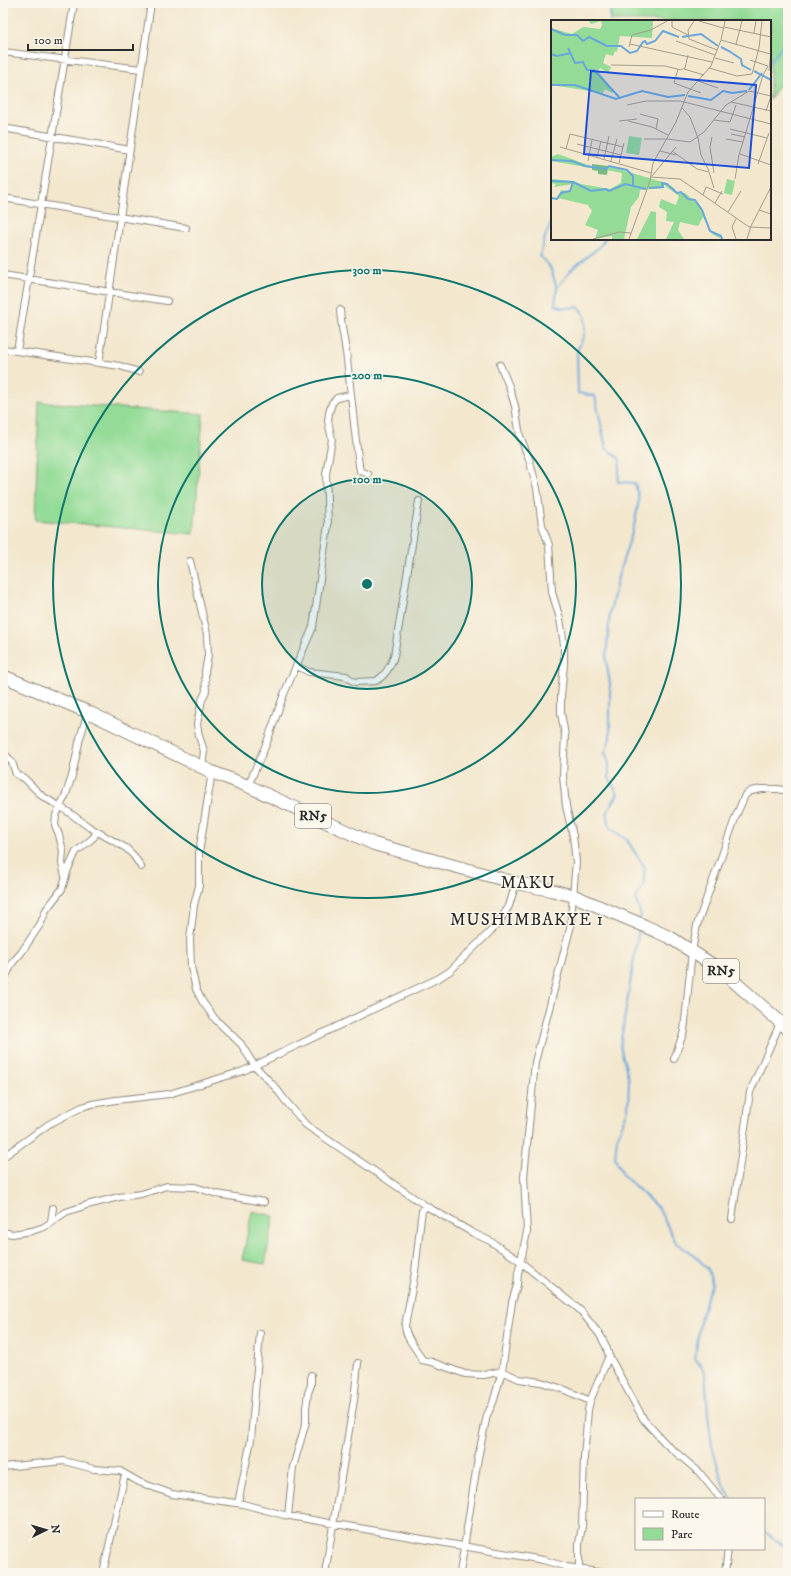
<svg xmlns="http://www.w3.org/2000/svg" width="791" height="1576" viewBox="0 0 791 1576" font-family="'IM FELL DW Pica',serif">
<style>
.green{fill:#93db96;stroke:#5f8360}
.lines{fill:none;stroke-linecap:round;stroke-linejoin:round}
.stream{stroke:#69a7db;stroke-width:2}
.street-casing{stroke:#8f897c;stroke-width:8}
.highway-casing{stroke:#8f897c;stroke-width:14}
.street{stroke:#fff;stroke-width:6}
.highway{stroke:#fff;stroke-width:12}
.ring{fill:none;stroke:#0f766e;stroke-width:2}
.labels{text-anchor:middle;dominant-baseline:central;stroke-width:3;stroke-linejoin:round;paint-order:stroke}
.shield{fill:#fbf7ec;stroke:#696865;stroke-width:1}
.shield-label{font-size:14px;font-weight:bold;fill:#2b2b2b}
.quarter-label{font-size:17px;letter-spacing:1px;fill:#2b2b2b;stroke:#fbf7ec}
.inset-river{fill:none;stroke:#69a7db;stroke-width:2}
.inset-road{fill:none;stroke:#a39c8d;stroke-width:1}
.view{fill:#1d4ed8;fill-opacity:0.15;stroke:#1d4ed8;stroke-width:2}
.inset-edge{fill:none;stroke:#2b2b2b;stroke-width:2}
.centre{fill:#0f766e;stroke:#fbf7ec;stroke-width:2}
.ring-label{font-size:12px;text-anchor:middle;font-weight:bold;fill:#0f766e;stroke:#fbf7ec;stroke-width:3;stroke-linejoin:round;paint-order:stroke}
</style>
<rect width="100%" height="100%" fill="#fbf7ec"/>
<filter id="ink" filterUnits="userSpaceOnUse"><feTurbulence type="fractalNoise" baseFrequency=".025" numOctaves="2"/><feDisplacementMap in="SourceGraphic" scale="8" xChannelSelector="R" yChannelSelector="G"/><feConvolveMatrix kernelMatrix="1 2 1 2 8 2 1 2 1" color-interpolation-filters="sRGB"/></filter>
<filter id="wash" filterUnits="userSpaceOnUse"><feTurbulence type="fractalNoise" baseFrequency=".012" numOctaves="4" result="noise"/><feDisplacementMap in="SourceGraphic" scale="16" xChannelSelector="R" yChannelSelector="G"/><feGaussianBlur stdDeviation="0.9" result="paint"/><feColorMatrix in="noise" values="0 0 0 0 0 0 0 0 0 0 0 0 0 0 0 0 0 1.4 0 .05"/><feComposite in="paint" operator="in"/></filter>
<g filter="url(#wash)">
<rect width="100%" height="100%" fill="#f3e7ce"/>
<path class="green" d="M 612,3 L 788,3 L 788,70 L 770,100 L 770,21 L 611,21 Z
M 39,402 L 203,414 L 194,534 L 35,520 Z
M 252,1211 L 274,1216 L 265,1264 L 242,1260 Z"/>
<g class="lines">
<path class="stream" d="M 610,3 L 610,21
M 770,62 L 788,39
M 552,220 L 544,240 L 540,256 L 550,267 L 557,288 L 555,305 L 564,308 L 578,307 L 585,316 L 585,333 L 577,351 L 578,393 L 595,396 L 606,448 L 620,459 L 618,482 L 635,483 L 639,500 L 634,526 L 619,573 L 610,612 L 606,659 L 610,684 L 610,738 L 605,753 L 609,762 L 609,778 L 618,794 L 607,812 L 610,828 L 627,840 L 645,868 L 643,887 L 635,898 L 641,915 L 640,919
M 557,288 L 571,270 L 598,248 L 605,239
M 639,928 L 620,1046 L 629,1080 L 628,1109 L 617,1138 L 615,1158 L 624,1176 L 659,1209 L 676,1243 L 694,1255 L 708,1269 L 712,1284 L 708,1293 L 705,1306 L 701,1316 L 695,1358 L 705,1372 L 708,1416 L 712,1446 L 723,1484 L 732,1499
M 764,1531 L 788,1549"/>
</g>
</g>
<g filter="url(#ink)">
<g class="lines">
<defs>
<path id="street" d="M 3,52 L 141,69
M 3,128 L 130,150
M 3,198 L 186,228
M 3,275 L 167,301
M 340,310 C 341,324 344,338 346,352 C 351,390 354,428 359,465 L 360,471 L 368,474
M 3,349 L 120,366 L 139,372
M 17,351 L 74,3
M 99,363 L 151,3
M 190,561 L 207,634 L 208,655 L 205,672 L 206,691 L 202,700 L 197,724 L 199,736 L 204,751 L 202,767
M 297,666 L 309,672 L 346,676 L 353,681 L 356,682 L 376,681 C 385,676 391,665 394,656 L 419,501
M 3,752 L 12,762 L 16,774 L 25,779 L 42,796 L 67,811 L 89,827 L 126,848 L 134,856 L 141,867
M 212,772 L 199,853 L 199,886 L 194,905 L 190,939 L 191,967 L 196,989 L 202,1001 L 215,1019 L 241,1044 L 254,1065 L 276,1088 L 284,1099 L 306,1125 L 426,1206 L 473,1233 L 490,1241 L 517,1259 L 580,1310 L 600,1335 L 606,1346 L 609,1356 L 644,1420 L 666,1444 L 699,1472 L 721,1499
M 248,786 L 267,742 L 284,694 L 313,627 L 328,525 L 326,474 L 332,439 L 328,421 L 329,413 L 332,403 L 337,398 L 350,395
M 65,876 L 62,863 L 63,851 L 59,835 L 55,825 L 56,815 L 66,794 L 72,776 L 80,738 L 88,712
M 3,982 L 13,962 L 21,953 L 41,923 L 46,910 L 62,889 L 68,869 L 76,852 L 94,837 L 96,831
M 674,1059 L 684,1031 L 692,951 L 697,925 L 736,816 L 745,795 L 751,791 L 762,789 L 778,789 L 788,791
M 3,1157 L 49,1124 L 82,1107 L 92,1104 L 116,1100 L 169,1094 L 243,1071 L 439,978 L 450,971 L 497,925 L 509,906 L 516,883
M 426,1206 L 422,1211 L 421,1218 L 415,1272 L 405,1326 C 406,1340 417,1348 422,1360 L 432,1362 L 465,1374 L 484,1375 L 502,1371 L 519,1379 L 541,1382 L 563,1389 L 590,1401
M 732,1219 L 750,1092 L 781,1021
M 51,1221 L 53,1208
M 3,1232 L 12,1234 L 32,1231 L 44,1227 L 66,1212 L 87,1205 L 119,1197 L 141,1194 L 167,1186 L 195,1187 L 217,1194 L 264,1202
M 3,1467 L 64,1461 L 94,1469 L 120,1471 L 139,1482 L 172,1494 L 243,1504 L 284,1515 L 543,1560 L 567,1567 L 604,1573
M 238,1503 L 251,1440 L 260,1333
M 288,1516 L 293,1467 L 306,1422 L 306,1408 L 308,1393 L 311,1385 L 311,1375
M 103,1573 L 125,1474
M 325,1573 L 354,1400 L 358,1363
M 460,1573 L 478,1458 L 487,1415 L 493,1403 L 502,1371 L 512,1302 L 517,1285 L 518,1274 L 527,1232 L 524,1177 L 535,1062 L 570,929 L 576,862 L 573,836 L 566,806 L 563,776 L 565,735 L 561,713 L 561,696 L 564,664 L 564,645 L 560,619 L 552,592 L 549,545 L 542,525 L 537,488 L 529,459 L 520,436 L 515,406 L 509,386 L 500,365
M 579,1573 L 579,1544 L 582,1526 L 584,1457 L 588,1410 L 590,1401 L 609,1356
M 725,1573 L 728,1549"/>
<path id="highway" d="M 3,676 L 88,712 L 212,772 L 248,786 L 374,844 L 516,883 L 551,890 L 574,896 L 645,926 L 671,938 L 722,971 L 788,1029"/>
</defs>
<use href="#street" class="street-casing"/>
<use href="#highway" class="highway-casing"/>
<use href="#street" class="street"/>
<use href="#highway" class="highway"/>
</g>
</g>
<circle cx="367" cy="584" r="105" fill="#0f766e" fill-opacity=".12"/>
<g class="ring">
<circle cx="367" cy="584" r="105"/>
<circle cx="367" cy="584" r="209"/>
<circle cx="367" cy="584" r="314"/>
</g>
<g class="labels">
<g class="shield">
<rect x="295" y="804" width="36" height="24" rx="3"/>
<rect x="703" y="959" width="36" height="24" rx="3"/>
</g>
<g class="shield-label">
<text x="313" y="816">RN5</text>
<text x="721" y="971">RN5</text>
</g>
<g class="quarter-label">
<text x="528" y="883">MAKU</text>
<text x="527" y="920">MUSHIMBAKYE 1</text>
</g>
</g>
<g transform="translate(551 20)">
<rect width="220" height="220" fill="#f3e7ce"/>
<path d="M 38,1 L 102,1 L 101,18 L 69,16 L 66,32 L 64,31 L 62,36 L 55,34 L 52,43 L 60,47 L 57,53 L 49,48 L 47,51 L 63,71 L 61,73 L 54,69 L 52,73 L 0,65 L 0,8 L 21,14 L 32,7 L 49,9 L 51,5 L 50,1 L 40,4 ZM 78,116 L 91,118 L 88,135 L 75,133 ZM 7,134 L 40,146 L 40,148 L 0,141 L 0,137 ZM 57,146 L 115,163 L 124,169 L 126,173 L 134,173 L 149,186 L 160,211 L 170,215 L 171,219 L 161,214 L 152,197 L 147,206 L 129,202 L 127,210 L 133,219 L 115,219 L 123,202 L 115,201 L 116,192 L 108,187 L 110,179 L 125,185 L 128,176 L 113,165 L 112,168 L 89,170 L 88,177 L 80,187 L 73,219 L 61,219 L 61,216 L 44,219 L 47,210 L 34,205 L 41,191 L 37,185 L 7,178 L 10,170 L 18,171 L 22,164 L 3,167 L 5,164 L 0,163 L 0,159 L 23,161 L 30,164 L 59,169 L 70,163 L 71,153 L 56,150 ZM 176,159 L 184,161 L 181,175 L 173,173 ZM 100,191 L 105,192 L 105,219 L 86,219 Z" fill="#93db96"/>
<path d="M 41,144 L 57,146 L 56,155 L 47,154 L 47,151 L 41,150 Z" fill="#76bb7f"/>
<path class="inset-river" d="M 0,9 L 14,15 L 26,15 L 32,21 L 38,17 L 56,26 L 70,26 L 79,33 L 86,31 L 92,22 L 94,21 L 96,24 L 104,21 L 112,11 L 128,17M 131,17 L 150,14 L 167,26M 170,27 L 178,31 L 190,39 L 191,45 L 200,50M 17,28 L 24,43 L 32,42 L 36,50 L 43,50 L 68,77M 0,34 L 6,36 L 20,33M 203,51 L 220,60M 0,65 L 24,65 L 65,79 L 91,71 L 117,77 L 134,75M 198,70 L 211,53M 137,76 L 160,80 L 172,71 L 181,73 L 196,71M 0,140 L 21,141 L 34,146 L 55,149 L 58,146 L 76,150 L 82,156 L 82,166M 0,161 L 22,162 L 40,171 L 55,169 L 58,171 L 74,164 L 95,169M 98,168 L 112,167 L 111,163 L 116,164 L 126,173 L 130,172 L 137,179 L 144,180 L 151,190 L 159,211 L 170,216 L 171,219M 0,178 L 6,179 L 10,173 L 19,171 L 22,162"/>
<path class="inset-road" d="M 121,1 L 121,7 L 137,15M 143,1 L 137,10 L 138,19 L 166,30M 148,1 L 172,8M 173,7 L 220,17M 203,13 L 205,1M 170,20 L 219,34M 125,21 L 164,35M 79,24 L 161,42M 185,24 L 191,1M 78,27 L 81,15 L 100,10 L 116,1M 164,38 L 183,43M 199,40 L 217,46M 60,45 L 114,46 L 130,50 L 134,48 L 137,35M 158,48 L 186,56 L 201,54 L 208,28 L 211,1M 127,49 L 123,63 L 150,73M 133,49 L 153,55M 218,51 L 220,30M 147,61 L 167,68M 180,82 L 220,91M 76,85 L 95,81 L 129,81 L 220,104M 131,88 L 139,97 L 147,118 L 150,135 L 158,151M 215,91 L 220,76M 89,94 L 107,99 L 105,109M 163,100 L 179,102 L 185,85M 68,101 L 86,99M 77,101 L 101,107 L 117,115M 179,109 L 216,118M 180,114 L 194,117M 161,117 L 159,127 L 163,153M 93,119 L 115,119M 116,119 L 139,122 L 153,112 L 175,85 L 198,71 L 220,76M 175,119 L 192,122M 26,124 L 70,135M 9,127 L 100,153M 15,129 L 19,114 L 72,127M 109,131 L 125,135M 121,131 L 146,149 L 158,152M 189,134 L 220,145M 46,137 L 50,121M 53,139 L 58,116M 37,141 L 41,120M 60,141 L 66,119M 68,143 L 73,123M 207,144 L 218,113M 158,152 L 163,168M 101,156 L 125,127M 99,157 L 129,159 L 198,207 L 220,208M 184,159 L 188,135 L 212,55 L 217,46M 152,175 L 155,167 L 172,174M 164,183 L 171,171M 208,190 L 220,194M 177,192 L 190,171M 42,219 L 68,212 L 80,213M 78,219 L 99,161 L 102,143 L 125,102 L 137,72 L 160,46 L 170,20 L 174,1M 185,219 L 181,207 L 185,199M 196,219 L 200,206 L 220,167"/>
<path class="view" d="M 40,51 L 205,65 L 198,148 L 33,134 Z"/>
<rect width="220" height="220" class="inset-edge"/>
</g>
<circle cx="367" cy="584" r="6" class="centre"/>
<g class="ring-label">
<text x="367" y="274">300 m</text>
<text x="367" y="379">200 m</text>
<text x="367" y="483">100 m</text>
</g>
<rect width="791" height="1576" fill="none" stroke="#fbf7ec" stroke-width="16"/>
<rect x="635" y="1498" width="130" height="52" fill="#fbf7ec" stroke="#a8a59f"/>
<rect x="643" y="1511" width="20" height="6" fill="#ffffff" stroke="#a8a59f"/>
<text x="671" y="1518" font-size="12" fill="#2b2b2b">Route</text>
<rect x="643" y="1528" width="20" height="12" fill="#93db96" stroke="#a8a59f"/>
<text x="671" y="1538" font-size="12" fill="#2b2b2b">Parc</text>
<g transform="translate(46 1530) rotate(85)" stroke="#fbf7ec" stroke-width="3" paint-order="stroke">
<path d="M0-3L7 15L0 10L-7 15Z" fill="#2b2b2b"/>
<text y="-6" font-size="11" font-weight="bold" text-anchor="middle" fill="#2b2b2b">N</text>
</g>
<path d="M28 44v6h105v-6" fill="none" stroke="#2b2b2b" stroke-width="2"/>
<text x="34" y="44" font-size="12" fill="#2b2b2b" stroke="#fbf7ec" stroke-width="3" paint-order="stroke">100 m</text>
</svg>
